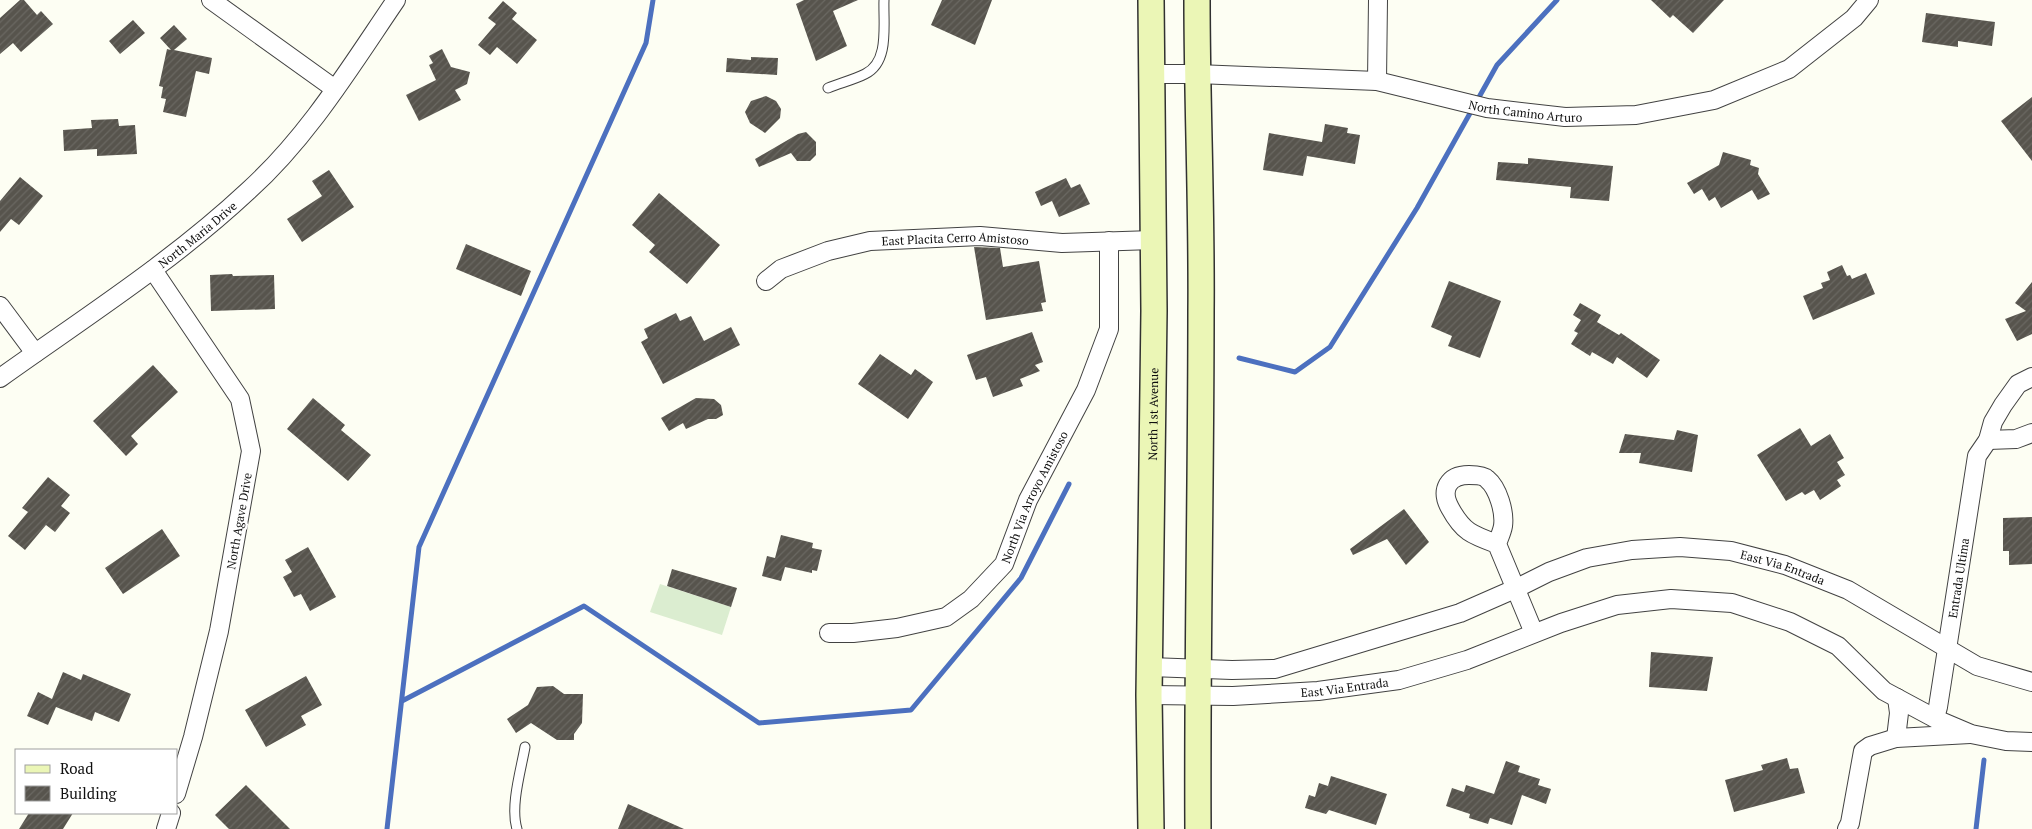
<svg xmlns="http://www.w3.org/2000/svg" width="2032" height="829" viewBox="0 0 2032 829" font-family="'PT Serif',serif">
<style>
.pitch{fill:#dbedd0}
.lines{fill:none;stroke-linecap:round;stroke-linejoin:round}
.stream{stroke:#4c70bf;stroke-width:5}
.building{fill:url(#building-hatch)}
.lane-casing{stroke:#424242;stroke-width:11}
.street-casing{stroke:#424242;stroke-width:20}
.secondary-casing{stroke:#313131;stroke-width:28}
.lane{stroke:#fff;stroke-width:9}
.street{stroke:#fff;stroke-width:18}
.secondary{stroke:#ebf6b6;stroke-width:25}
.labels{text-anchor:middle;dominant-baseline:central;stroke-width:5;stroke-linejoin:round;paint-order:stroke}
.street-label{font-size:12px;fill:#0f0f0f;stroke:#fff}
</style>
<defs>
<pattern id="building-hatch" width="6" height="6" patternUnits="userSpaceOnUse" patternTransform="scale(1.25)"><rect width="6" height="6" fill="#57544d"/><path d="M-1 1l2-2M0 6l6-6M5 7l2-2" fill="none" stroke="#6a6862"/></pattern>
</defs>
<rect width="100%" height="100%" fill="#fdfef3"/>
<path class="pitch" d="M 660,584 L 731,607 L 722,635 L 650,612 Z"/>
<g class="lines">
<path class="stream" d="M 1239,358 L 1295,372 L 1330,347 L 1417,208 L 1497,65 L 1557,0
M 402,701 L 584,606 L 759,723 L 911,710 L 1021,578 L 1069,484
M 387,829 L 419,547 L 646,43 L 653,0
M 1976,829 L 1984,760"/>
</g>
<path class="building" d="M 20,0 L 24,0 L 37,15 L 41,11 L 53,24 L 21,52 L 13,43 L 0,54 L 0,18 Z
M 804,0 L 858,0 L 833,11 L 847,46 L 816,61 L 796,4 Z
M 942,0 L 992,0 L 975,45 L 931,25 Z
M 1651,0 L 1724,0 L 1693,33 L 1673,15 L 1670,18 Z
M 503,1 L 517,13 L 512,19 L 537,40 L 517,64 L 497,47 L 490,55 L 478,45 L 496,24 L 488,18 Z
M 1926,13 L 1995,22 L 1992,46 L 1958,41 L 1958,47 L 1922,42 Z
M 133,20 L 145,33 L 120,54 L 109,41 Z
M 174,25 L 187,39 L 174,50 L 212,58 L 209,74 L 196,71 L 186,117 L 163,112 L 166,99 L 161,98 L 163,87 L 159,86 L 167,49 L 171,50 L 160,38 Z
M 442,49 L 451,67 L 470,72 L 467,84 L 455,90 L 461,100 L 419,121 L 406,95 L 436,80 L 429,65 L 433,63 L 429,56 Z
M 751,57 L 778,58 L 777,75 L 726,72 L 727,58 L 751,60 Z
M 766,96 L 776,101 L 781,109 L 780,118 L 765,133 L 750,123 L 745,112 L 751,101 Z
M 2032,97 L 2032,161 L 2001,121 Z
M 118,119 L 119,126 L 135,125 L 137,154 L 97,156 L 97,149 L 64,151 L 63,130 L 92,128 L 91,120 Z
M 1325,124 L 1348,128 L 1347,133 L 1360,135 L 1355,164 L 1307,156 L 1303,176 L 1263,170 L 1269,133 L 1322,142 Z
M 806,132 L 816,142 L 816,155 L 810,161 L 797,161 L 791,153 L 759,167 L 755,159 L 798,134 Z
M 1723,152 L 1751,160 L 1750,165 L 1759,168 L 1758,174 L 1770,194 L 1758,200 L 1752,190 L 1721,208 L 1715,197 L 1709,201 L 1702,189 L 1694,194 L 1687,183 L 1719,165 Z
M 1528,158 L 1613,166 L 1609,201 L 1570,198 L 1571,187 L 1496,180 L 1498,162 L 1528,164 Z
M 329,170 L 354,207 L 302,242 L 287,219 L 322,196 L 312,181 Z
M 20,177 L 43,196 L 19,225 L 11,219 L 0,232 L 0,201 Z
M 1066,178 L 1071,188 L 1080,184 L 1090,204 L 1059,217 L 1052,201 L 1041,206 L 1035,192 Z
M 659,193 L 720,245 L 687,284 L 649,252 L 655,245 L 632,225 Z
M 466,244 L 531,271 L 521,296 L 456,269 Z
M 974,247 L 1000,248 L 1003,267 L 1039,261 L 1046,302 L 1041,303 L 1043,311 L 986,320 Z
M 1842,265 L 1847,276 L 1850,275 L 1852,279 L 1866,273 L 1875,294 L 1813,320 L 1803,296 L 1823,288 L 1821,283 L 1830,280 L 1827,272 Z
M 232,274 L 233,276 L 274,275 L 275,309 L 211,311 L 210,275 Z
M 1449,281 L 1501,301 L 1480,358 L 1448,346 L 1452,336 L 1431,327 Z
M 2032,282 L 2032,334 L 2017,341 L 2005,319 L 2026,311 L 2015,303 Z
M 1580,303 L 1601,315 L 1597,322 L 1619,335 L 1621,333 L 1660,360 L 1647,378 L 1617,357 L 1613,364 L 1592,352 L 1590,356 L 1571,344 L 1578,333 L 1574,331 L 1581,320 L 1573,315 Z
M 676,313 L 680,321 L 691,316 L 704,341 L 731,327 L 740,345 L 663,384 L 641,342 L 648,338 L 644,329 Z
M 1032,332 L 1043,362 L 1035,365 L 1040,371 L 1020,379 L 1023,386 L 993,397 L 986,377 L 976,380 L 967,355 Z
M 880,354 L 911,375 L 915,369 L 933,382 L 908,419 L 858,384 Z
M 153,365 L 178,392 L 131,436 L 138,444 L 126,456 L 93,421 Z
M 313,398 L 345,425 L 341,430 L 371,455 L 348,481 L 287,429 Z
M 696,398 L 714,399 L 721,405 L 723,415 L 716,419 L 708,419 L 686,429 L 683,423 L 669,431 L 661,418 Z
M 1800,428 L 1811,446 L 1830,434 L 1844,458 L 1837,462 L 1845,475 L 1837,480 L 1841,486 L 1820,500 L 1814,490 L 1805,495 L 1802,492 L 1786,501 L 1757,455 Z
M 1677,430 L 1698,435 L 1692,472 L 1639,463 L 1641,453 L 1619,453 L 1625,434 L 1674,440 Z
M 48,477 L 70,495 L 61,506 L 70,513 L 55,532 L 46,525 L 25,550 L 8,536 L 28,512 L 22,508 Z
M 1404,509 L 1429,542 L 1406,565 L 1387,539 L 1353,555 L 1350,549 Z
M 2032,517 L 2032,564 L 2009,565 L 2009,551 L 2003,551 L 2003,518 Z
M 162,529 L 180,556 L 123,594 L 105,568 Z
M 781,535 L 813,543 L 812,548 L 822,550 L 817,571 L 812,570 L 812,573 L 785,567 L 781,581 L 762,576 L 767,556 L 775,558 Z
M 308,547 L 336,597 L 310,611 L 301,594 L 294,597 L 283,577 L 292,572 L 285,560 Z
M 672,569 L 737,588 L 731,607 L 667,586 Z
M 1651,652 L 1713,657 L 1707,691 L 1649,687 Z
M 63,672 L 81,680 L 83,674 L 131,694 L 119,722 L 95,712 L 92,721 L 56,707 L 48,725 L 27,716 L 38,692 L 52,699 Z
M 306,676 L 322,705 L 301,716 L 306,725 L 266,747 L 245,710 Z
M 553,686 L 564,694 L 583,694 L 582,723 L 574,734 L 574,740 L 557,740 L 531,723 L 516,733 L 507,719 L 528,705 L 537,687 Z
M 1787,758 L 1790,769 L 1798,768 L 1805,793 L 1734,812 L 1725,780 L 1763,770 L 1761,765 Z
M 1506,761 L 1520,766 L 1518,772 L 1540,779 L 1538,785 L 1551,789 L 1546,804 L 1522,795 L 1512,825 L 1490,818 L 1488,824 L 1469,818 L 1470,814 L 1446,806 L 1452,788 L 1464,792 L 1466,785 L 1494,794 Z
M 1331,776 L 1387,794 L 1376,825 L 1329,810 L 1326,814 L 1305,808 L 1309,795 L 1315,797 L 1319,783 L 1328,786 Z
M 246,785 L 290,829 L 229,829 L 215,815 Z
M 628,804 L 684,829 L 618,829 Z
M 29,813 L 73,813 L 63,829 L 19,829 Z"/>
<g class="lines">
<defs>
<path id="lane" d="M 828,88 C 840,83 853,80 865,74 C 890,62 883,24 884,0
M 517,829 C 510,806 521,770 525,747"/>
<g id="street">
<path d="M 211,0 L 335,89"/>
<path id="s1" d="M 1151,74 L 1197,74 L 1377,81 L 1487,108 L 1565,117 L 1636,115 L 1714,100 L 1789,69 L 1854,18 L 1869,0"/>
<path d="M 1377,81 L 1378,0"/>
<path d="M 153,270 L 240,399 L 251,451 L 219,631 L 193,737 L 176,794"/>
<path id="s2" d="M 766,281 L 781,269 L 828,251 L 870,241 L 980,236 L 1062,243 L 1153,240"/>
<path d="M 0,306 L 35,353"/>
<path id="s3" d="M 0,378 C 84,318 172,262 248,191 C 308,137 351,66 396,0"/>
<path d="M 1988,440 L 2016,439 L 2032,433"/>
<path d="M 1497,544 C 1472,535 1463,532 1450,508 C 1440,490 1448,475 1469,475 C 1474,475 1483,475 1487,479 C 1498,488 1505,512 1503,526 C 1502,532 1499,538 1497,544 L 1534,633"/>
<path id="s4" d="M 829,633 L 853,633 L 897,628 L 946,617 L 971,599 L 1004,564 L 1028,500 L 1086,390 L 1109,329 L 1109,241"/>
<path id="s5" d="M 1150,667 L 1232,670 L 1275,669 L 1460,613 L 1517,588 L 1549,572 L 1587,558 L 1632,550 L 1680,547 L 1731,551 L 1785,565 L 1848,590 L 1977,666 L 2032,682"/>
<path id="s6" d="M 1149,695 L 1233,696 L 1318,691 L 1399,680 L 1467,660 L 1561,623 L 1617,605 L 1671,599 L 1732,603 L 1790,622 L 1838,646 L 1884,691 L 1938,720 L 1971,734 L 2006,741 L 2032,742"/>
<path id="s7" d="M 1935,718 L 1938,707 L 1977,456 L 1988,440 L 1993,422 L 2003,405 L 2018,384 L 2032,377"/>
<path d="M 1896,738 L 1899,713 L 1897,698"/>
<path d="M 166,829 L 171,813"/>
<path d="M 1847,829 L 1850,823 L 1863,751 L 1870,746 L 1896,738 L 1970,734"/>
</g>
<g id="secondary">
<path d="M 1197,0 C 1197,104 1202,208 1201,312 C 1201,485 1197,657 1198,829"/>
<path id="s8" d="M 1151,829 L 1149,695 L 1154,311 L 1151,0"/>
</g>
</defs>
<use href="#lane" class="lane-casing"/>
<use href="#street" class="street-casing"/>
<use href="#secondary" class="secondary-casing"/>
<use href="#lane" class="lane"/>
<use href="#street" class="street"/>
<use href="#secondary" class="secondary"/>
</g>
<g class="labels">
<g class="street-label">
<text stroke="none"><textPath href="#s1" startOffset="378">North Camino Arturo</textPath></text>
<text stroke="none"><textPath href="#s3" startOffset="244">North Maria Drive</textPath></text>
<text stroke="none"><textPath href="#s2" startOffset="198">East Placita Cerro Amistoso</textPath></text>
<text stroke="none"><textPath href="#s8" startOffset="415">North 1st Avenue</textPath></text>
<text stroke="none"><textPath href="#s4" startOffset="271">North Via Arroyo Amistoso</textPath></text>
<text transform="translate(239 521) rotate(-80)">North Agave Drive</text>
<text stroke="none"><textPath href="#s5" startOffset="656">East Via Entrada</textPath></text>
<text stroke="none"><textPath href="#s7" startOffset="142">Entrada Ultima</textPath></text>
<text stroke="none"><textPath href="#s6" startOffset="196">East Via Entrada</textPath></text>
</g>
</g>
<rect x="15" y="749" width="162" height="65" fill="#ffffff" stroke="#9f9f9f"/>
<rect x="25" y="765" width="25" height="8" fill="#ebf6b6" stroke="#9f9f9f"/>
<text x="60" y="774" font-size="15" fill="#0f0f0f">Road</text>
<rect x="25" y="786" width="25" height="15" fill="url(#building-hatch)" stroke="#9f9f9f"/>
<text x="60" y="799" font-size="15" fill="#0f0f0f">Building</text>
</svg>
